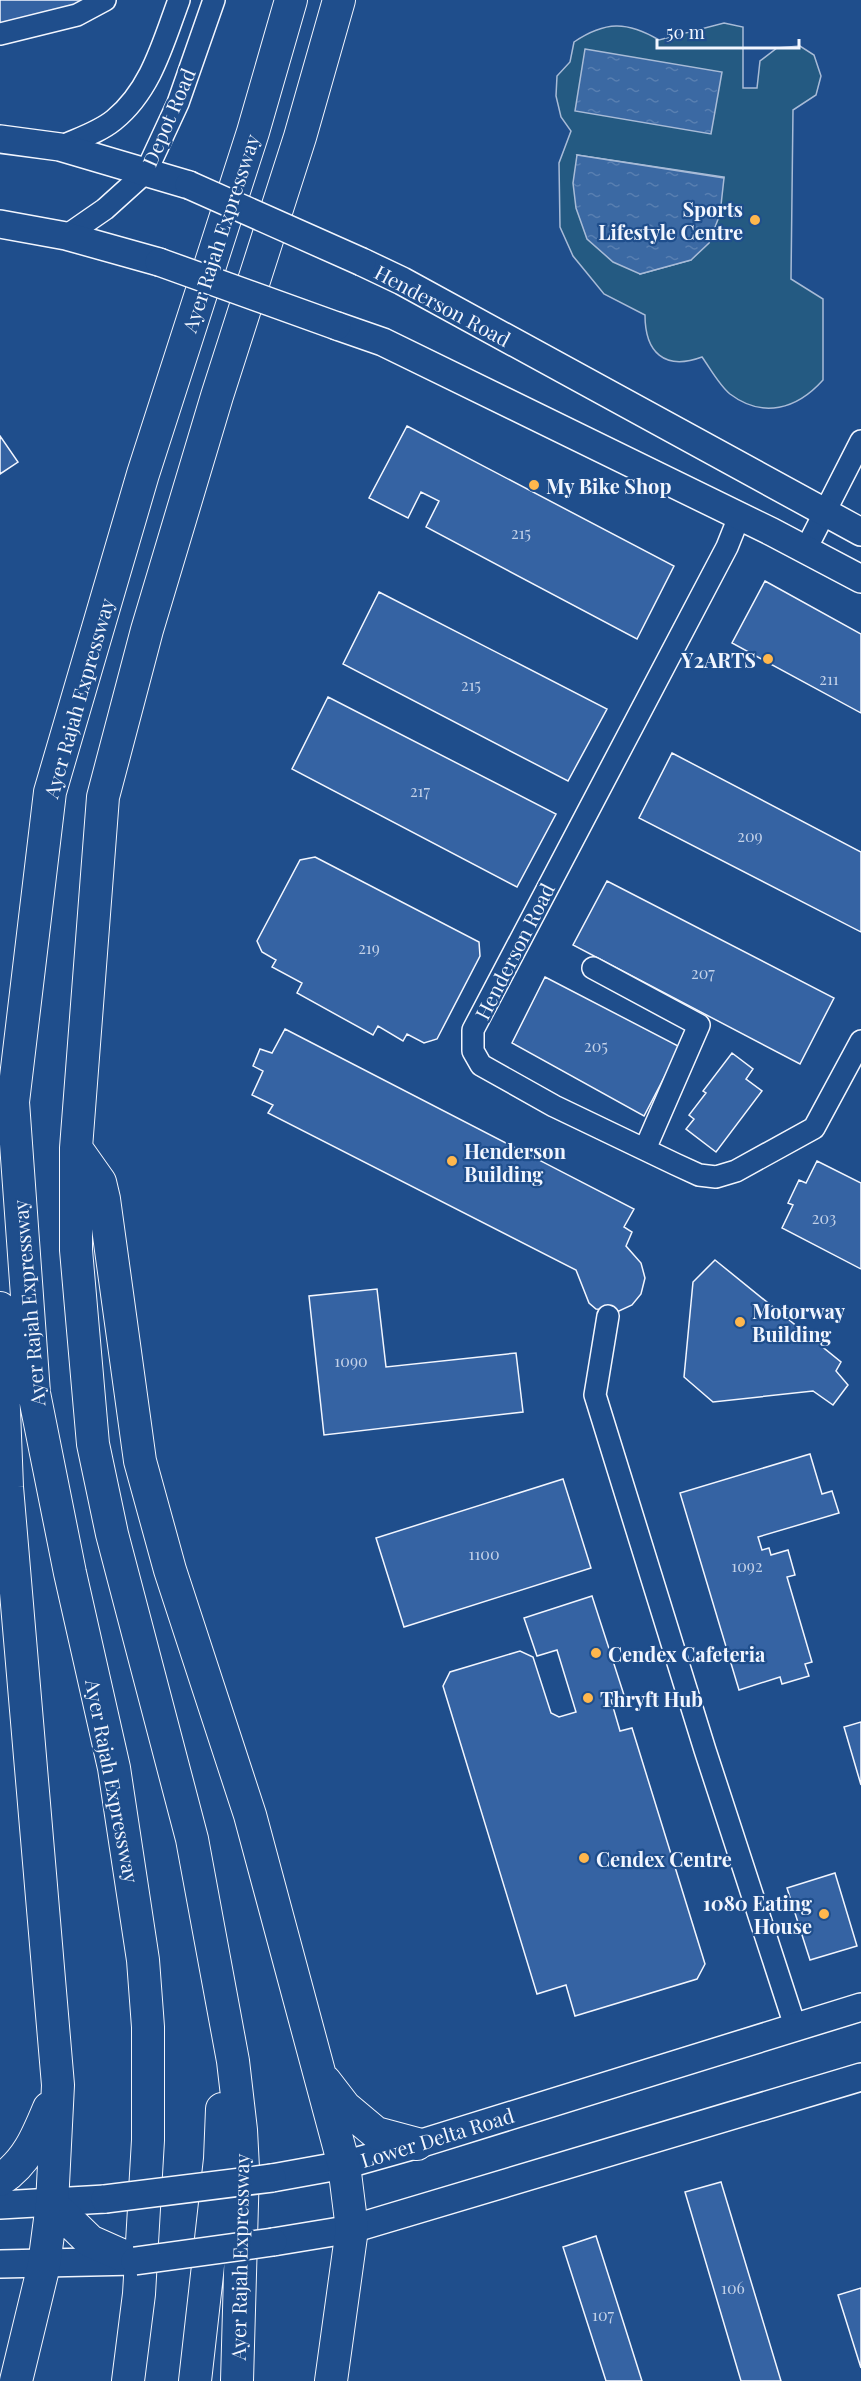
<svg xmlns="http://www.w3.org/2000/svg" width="861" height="2381" viewBox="0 0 861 2381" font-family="'Playfair Display',serif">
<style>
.garden{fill:#245a82;stroke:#a8bbd7;stroke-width:1.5;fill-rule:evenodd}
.water{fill:url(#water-ripples);stroke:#a8bbd7;stroke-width:1.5}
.building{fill:#3563a3;stroke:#f2f6ff;stroke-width:1.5}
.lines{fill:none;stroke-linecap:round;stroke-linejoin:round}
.minor-casing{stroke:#f2f6ff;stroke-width:24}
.major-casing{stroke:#f2f6ff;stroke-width:30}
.highway-casing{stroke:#f2f6ff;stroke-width:34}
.minor{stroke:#1f4e8c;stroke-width:21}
.major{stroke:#1f4e8c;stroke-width:27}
.highway{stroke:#1f4e8c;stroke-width:32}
.major-bridge-casing{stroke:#f2f6ff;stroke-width:30;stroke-linecap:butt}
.major-bridge{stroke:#1f4e8c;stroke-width:27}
.poi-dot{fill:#ffb74d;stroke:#1f4e8c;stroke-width:2}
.labels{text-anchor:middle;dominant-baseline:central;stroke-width:4.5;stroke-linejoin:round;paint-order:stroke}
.number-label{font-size:16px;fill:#c3d1e8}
.street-label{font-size:20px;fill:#f2f6ff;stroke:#1f4e8c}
.poi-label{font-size:20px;font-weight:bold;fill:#f2f6ff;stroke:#1f4e8c;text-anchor:start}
</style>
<defs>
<pattern id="water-ripples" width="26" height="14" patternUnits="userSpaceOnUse" patternTransform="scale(1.5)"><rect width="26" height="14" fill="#3b69a3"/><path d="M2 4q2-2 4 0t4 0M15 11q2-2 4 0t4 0" fill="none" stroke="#587fb1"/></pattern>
</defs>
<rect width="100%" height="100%" fill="#1f4e8c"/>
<path class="garden" d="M 724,23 L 743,27 L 743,88 L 757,88 L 760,61 L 777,48 L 800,46 L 814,55 L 821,76 L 816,95 L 793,110 L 791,279 L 823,299 L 823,380 C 797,409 763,419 730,394 C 719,385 710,368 702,357 C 664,371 645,352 645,315 L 604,294 L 573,256 L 560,227 L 559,163 L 571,131 L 561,117 L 556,96 L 557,76 L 570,62 L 574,42 C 605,21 627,21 659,40 ZM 577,155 L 724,177 L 691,260 L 640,274 Z"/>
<path class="water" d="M 585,49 L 722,72 L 711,134 L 575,111 Z
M 577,155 L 724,178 L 720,214 L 709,243 L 691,260 L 640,274 L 613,262 L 587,239 L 576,208 L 573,183 Z"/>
<path class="building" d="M 0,0 L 100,0 L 0,26 Z
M 407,426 L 674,566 L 637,639 L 426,527 L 439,501 L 421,492 L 408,518 L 369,498 Z
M 0,436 L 18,462 L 0,474 Z
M 765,581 L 861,634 L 861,713 L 732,643 Z
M 379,592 L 607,709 L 568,781 L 343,664 Z
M 328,697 L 556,814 L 517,887 L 292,769 Z
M 672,753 L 861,852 L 861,932 L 639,818 Z
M 315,857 L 479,942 L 480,956 L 437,1039 L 424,1043 L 407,1034 L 403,1041 L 378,1026 L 373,1035 L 297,993 L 302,983 L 272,967 L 276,960 L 262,952 L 257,941 L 300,860 Z
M 607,881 L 834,998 L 800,1064 L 573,945 Z
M 545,977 L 680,1047 L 644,1116 L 512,1043 Z
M 285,1029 L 634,1209 L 624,1227 L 632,1232 L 626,1246 L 641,1263 L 645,1278 L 641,1294 L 632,1305 L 619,1311 L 596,1309 L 589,1303 L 576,1270 L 268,1113 L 273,1105 L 252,1095 L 263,1071 L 253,1066 L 260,1049 L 272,1053 Z
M 732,1053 L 753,1069 L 746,1079 L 762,1091 L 716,1152 L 686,1129 L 694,1119 L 689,1115 L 706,1093 L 703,1091 Z
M 817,1161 L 861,1183 L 861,1269 L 782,1228 L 793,1205 L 788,1203 L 799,1180 L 806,1183 Z
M 715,1260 L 841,1362 L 836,1371 L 848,1385 L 833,1405 L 813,1391 L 713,1402 L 684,1377 L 693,1282 Z
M 377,1289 L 386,1367 L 516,1353 L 523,1412 L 324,1435 L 309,1296 Z
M 810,1454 L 822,1494 L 832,1491 L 839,1513 L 758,1537 L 762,1550 L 769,1548 L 771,1555 L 788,1550 L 795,1575 L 787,1577 L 812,1662 L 805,1664 L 809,1676 L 782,1684 L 780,1677 L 739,1690 L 680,1493 Z
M 563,1479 L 591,1568 L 404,1627 L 376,1538 Z
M 592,1596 L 624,1695 L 611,1700 L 620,1731 L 632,1728 L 705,1964 L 697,1979 L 575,2016 L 566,1985 L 537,1994 L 443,1686 L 450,1672 L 520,1651 L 533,1657 L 551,1713 L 559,1717 L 576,1712 L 557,1650 L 537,1656 L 524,1618 Z
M 861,1722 L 861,1785 L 844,1727 Z
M 835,1873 L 857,1946 L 810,1960 L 787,1888 Z
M 721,2182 L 781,2381 L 741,2381 L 685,2192 Z
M 596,2236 L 642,2381 L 606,2381 L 563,2247 Z
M 861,2288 L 861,2368 L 838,2295 Z"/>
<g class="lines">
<defs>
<path id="minor" d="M 0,34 L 77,15 L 105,0
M 60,147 C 77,139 98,133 114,120 C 151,90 163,43 179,0
M 66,236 L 105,209 L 146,172 L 178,103 L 214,0
M 739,517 L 727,547 L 473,1030 L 473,1051 L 481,1065 L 554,1106 L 675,1164 L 699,1175 L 716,1177 L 736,1171 L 814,1128 L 861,1041
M 806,549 L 861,441
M 593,968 L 699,1025 L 645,1149
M 608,1316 L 595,1395 L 705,1750 L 796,2029"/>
<path id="major" d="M 0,139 L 60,147 L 189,185
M 0,224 L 66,236 L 159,262
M 362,262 L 402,281 L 861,532
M 337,326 L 383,342 L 772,532 L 861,579
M 272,2178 L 344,2165 L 422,2143 L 861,2007
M 0,2205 L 105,2199
M 273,2242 L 352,2229 L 861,2077
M 0,2264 L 135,2261"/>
<path id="highway" d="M 76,1148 L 100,1182 L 104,1199 L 140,1461 L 170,1570 L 250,1815 L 344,2165 L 352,2229 L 331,2381
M 0,1308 L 7,1487 L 58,2085 L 52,2204 L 44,2265 L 16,2381
M 325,2081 L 345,2107 L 376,2133 L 417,2144
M 0,2180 C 27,2162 37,2137 49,2108
M 52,2204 L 90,2241 L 135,2261
M 128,2381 L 139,2294 L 148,2140 L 148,2027 L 143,1960 L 114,1768 L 70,1573 L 34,1393 L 13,1102 L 50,792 L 143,474 L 253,132 L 291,0
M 195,2381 L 220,2159 L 222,2109
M 237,2381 L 243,2168 L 241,2130 L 233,2061 L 192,1839 L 112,1534 L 93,1444 L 76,1250 L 76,1148 L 103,797 L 147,630 L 217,396 L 300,137 L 339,0"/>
</defs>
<use href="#minor" class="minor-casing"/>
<use href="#major" class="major-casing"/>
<use href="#highway" class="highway-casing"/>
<use href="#minor" class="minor"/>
<use href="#major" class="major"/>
<use href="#highway" class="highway"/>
<defs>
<path id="major-bridge" d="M 189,185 L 362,262
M 159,262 L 337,326
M 105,2199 L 272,2178
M 135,2261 L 273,2242"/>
</defs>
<use href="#major-bridge" class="major-bridge-casing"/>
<use href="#major-bridge" class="major-bridge"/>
</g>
<g class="poi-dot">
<circle cx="755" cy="220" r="6"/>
<circle cx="534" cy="485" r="6"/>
<circle cx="768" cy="659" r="6"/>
<circle cx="452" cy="1161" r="6"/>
<circle cx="740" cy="1322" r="6"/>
<circle cx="596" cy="1653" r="6"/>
<circle cx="588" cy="1698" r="6"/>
<circle cx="584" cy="1858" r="6"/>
<circle cx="824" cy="1914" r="6"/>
</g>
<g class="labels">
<g class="number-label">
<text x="521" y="532">215</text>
<text x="829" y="678">211</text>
<text x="471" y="684">215</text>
<text x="420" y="790">217</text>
<text x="750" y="835">209</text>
<text x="369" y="947">219</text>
<text x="703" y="972">207</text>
<text x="596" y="1045">205</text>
<text x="824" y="1217">203</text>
<text x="351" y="1360">1090</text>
<text x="484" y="1553">1100</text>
<text x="747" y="1565">1092</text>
<text x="733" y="2287">106</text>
<text x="603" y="2314">107</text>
</g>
<g class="street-label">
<text transform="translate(168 117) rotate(-67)">Depot Road</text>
<text transform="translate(220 233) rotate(-72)">Ayer Rajah Expressway</text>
<text transform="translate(443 305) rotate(28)">Henderson Road</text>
<text transform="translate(78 698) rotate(-74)">Ayer Rajah Expressway</text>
<text transform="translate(514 951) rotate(-63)">Henderson Road</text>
<text transform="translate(28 1303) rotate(-95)">Ayer Rajah Expressway</text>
<text transform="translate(113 1781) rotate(79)">Ayer Rajah Expressway</text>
<text transform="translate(437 2137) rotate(-17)">Lower Delta Road</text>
<text transform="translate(239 2257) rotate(-89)">Ayer Rajah Expressway</text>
</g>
<g class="poi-label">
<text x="743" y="208" text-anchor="end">Sports<tspan x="743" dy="23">Lifestyle Centre</tspan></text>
<text x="546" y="485">My Bike Shop</text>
<text x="756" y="659" text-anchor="end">Y2ARTS</text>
<text x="464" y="1150">Henderson<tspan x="464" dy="23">Building</tspan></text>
<text x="752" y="1310">Motorway<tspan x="752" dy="23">Building</tspan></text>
<text x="608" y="1653">Cendex Cafeteria</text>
<text x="600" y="1698">Thryft Hub</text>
<text x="596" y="1858">Cendex Centre</text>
<text x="812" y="1902" text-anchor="end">1080 Eating<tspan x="812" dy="23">House</tspan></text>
</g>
</g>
<path d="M657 39v9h142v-9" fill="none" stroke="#f2f6ff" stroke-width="3"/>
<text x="666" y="39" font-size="18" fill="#f2f6ff" stroke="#1f4e8c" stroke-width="4.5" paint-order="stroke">50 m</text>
</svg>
